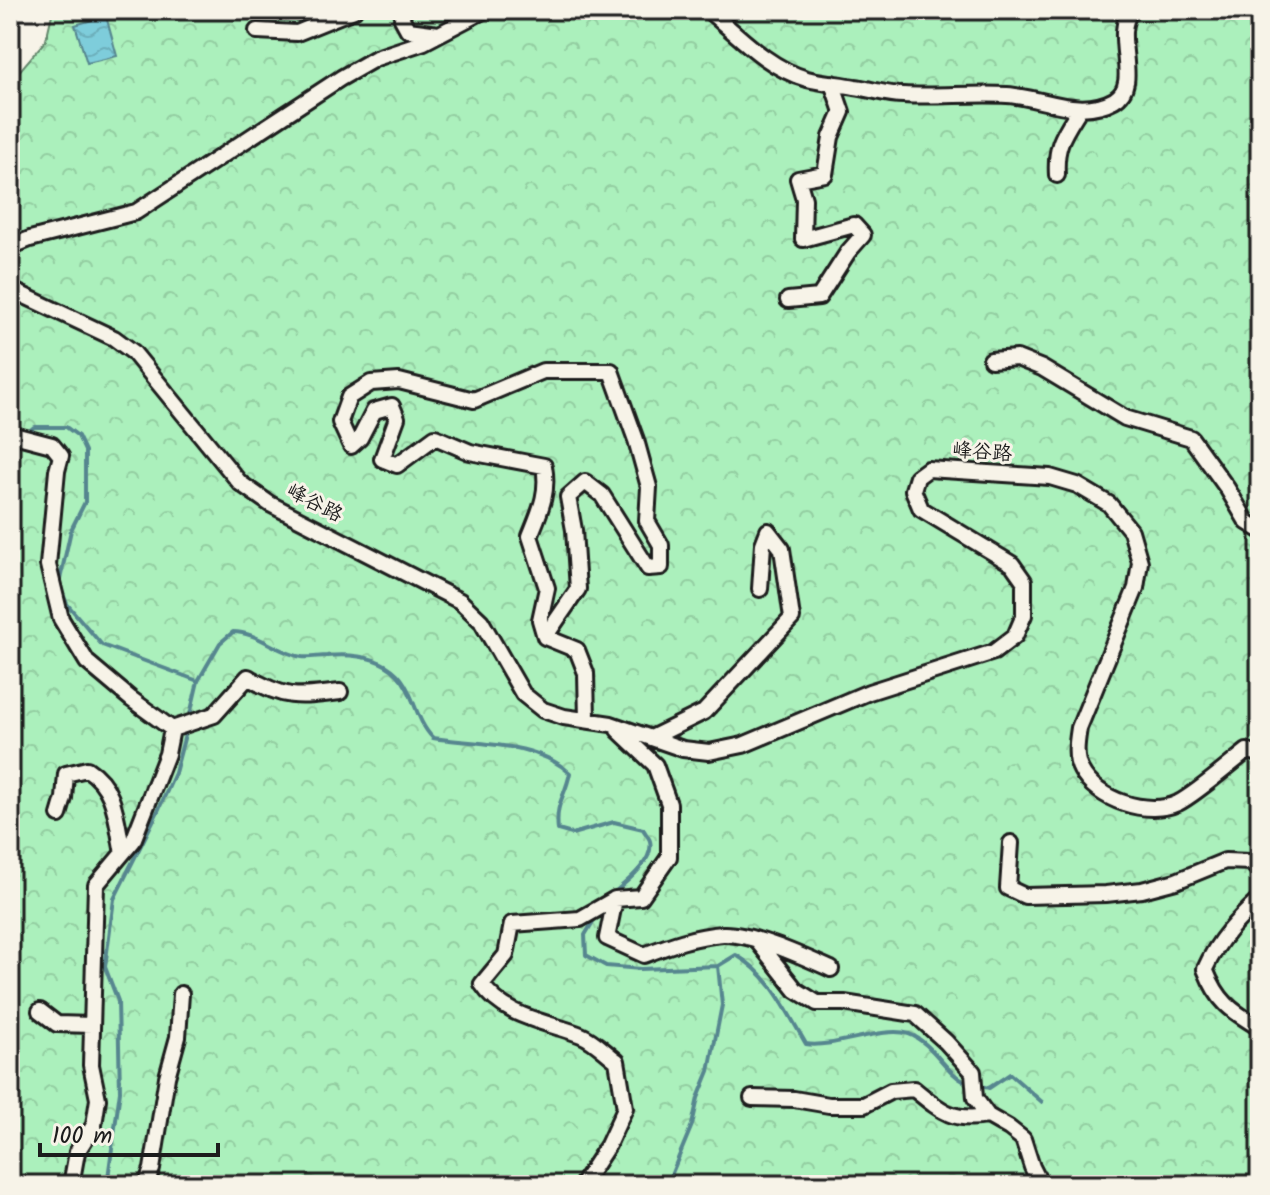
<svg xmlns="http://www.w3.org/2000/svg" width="1270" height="1195" viewBox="0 0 1270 1195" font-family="Kalam,'LXGW WenKai TC',sans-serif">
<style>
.forest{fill:url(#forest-crowns);stroke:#64866c;stroke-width:2}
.water{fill:url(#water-waves);stroke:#57868f;stroke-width:2}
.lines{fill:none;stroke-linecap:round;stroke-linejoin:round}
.stream{stroke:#57868f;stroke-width:4}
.minor-casing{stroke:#1c1c1c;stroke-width:20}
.minor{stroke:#f7f3e8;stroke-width:14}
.labels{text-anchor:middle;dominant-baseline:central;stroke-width:6;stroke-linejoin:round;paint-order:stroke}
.street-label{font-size:20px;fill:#1c1c1c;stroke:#f7f3e8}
</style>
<defs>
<pattern id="forest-crowns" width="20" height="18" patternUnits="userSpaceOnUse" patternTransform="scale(2)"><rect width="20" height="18" fill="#abf0bc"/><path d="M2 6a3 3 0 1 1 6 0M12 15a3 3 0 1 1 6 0" fill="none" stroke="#93cda1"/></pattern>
<pattern id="water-waves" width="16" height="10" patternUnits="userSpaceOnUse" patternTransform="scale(2)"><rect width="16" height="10" fill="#7ecddb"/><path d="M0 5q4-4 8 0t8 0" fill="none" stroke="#6cafbb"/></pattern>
</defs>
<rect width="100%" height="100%" fill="#f7f3e8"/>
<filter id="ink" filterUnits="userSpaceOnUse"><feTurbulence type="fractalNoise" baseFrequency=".0125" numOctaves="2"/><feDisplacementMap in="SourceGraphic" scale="16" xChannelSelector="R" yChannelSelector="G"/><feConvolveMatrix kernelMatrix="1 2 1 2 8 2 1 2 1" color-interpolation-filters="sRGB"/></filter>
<g filter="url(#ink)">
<path class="forest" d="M 53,10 L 1260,10 L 1260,1185 L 10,1185 L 10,82 L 46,40 Z"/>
<path class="water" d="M 106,16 L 117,56 L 87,63 L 75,25 Z"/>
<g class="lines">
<path class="stream" d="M 27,433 L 34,427 L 66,427 L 78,436 L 85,451 L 85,502 L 71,530 L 59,584 L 67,604 L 102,645 L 198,681 L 220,643 L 233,632 C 257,632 278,653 302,657 C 310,658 319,656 327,656 C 350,654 379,656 397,674 C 414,691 415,720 433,738 C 478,745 535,741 570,773 C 565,798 555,802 558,830 L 572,834 L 614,822 L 643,829 C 645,833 649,837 650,841 C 655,861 624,884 611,895
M 10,448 L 17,441
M 189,719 L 198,681
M 597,915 L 585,935 L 586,955 L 606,966 L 641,969 L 718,966 L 722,1005 L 709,1071 L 698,1098 L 692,1125 L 667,1185
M 718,966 L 736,955 C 771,975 786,1010 806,1044 C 833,1049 884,1025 909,1034 C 933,1043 945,1072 965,1082 C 972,1085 982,1086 989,1088 L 1010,1074 L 1042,1102
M 107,1185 L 120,1091 L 118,1001 L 105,967 L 114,899 L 158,811 L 175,773 L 187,727"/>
<defs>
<path id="minor" d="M 403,10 L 402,19 L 408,30 L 439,34
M 708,10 C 738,35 768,68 807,79 C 823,83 839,84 855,87 C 871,89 887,95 903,95 C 937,97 972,93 1007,95 C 1041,97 1080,119 1114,100 C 1143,84 1110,34 1132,10
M 257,31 L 297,33 L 354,10
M 1057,175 C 1055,144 1064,134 1080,108
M 10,247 L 30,239 L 136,212 L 341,78 L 376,58 L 424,42 L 485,10
M 10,289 L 114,338 L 133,352 L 240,483 L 270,504 L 460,601 L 481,621 L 523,694 L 543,710 L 564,717 L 611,724 L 683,749 L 709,752 L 743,745 L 869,692 L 994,652 L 1015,636 L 1024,615 L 1024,581 L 1012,564 L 921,509 L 913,490 L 917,477 L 928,469 L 1050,477 L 1077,485 L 1109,504 L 1131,531 L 1140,562 L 1136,588 L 1079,728 C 1077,741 1074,757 1081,770 C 1096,800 1148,817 1178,803 C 1196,794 1229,765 1247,751 L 1260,754
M 788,300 L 819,297 L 848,252 L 863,235 L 854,225 L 803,239 L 804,199 L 798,179 L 825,174 L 831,137 L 842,112 L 832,83
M 991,360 L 1017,358 L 1042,368 L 1125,418 L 1191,438 L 1227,488 L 1247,522 L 1260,530
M 10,434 L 52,445 L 61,456 L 57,471 L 48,565 L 61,619 L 87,662 L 131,699 L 172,729 L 167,754 L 133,841 L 96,885 L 91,1065 L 98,1099 L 94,1125 L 77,1152 L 71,1185
M 545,637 L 578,589 L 574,530 L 568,497 L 585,482 L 602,495 L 648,568 L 661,567 L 661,545 L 647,521 L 649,487 L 636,440 L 611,371 L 543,371 L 474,400 L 399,381 L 371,383 L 349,397 L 340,422 L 351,446 L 360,438 L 374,411 L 392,406 L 397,418 L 382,459 L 397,465 L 435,437 L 470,452 L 544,466 C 549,493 540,511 530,536 L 547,588 L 540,620 L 545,637 L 577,650 L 586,673 L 587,720
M 172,729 L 214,715 L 248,677 C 284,700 300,697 340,692
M 618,730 L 655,765 L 669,804 L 669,857 L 641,897 L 615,899 L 607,938 L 644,955 C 670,945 695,936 723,934 C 752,933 804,957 831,969
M 651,738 L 704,712 L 792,618 L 782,549 L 768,531 L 763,544 L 760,589
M 59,815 L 64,798 L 66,774 L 87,769 C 117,788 116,821 123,853
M 1011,843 L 1008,888 L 1025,896 L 1106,894 L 1142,890 L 1176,881 L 1225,861 L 1251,862 L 1260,872
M 1260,899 C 1237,920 1218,940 1205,969 C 1218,1002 1230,1010 1260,1028
M 758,942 L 796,990 L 817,1003 L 844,1003 L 915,1014 L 946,1042 L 973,1072 L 975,1098 L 988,1116 L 1009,1128 L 1023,1139 L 1032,1167 L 1041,1185
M 40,1011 L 57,1024 L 92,1025
M 752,1098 L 794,1099 L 829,1105 L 864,1105 L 891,1091 L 914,1089 C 941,1111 952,1122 988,1116
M 146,1185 L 152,1169 L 167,1077 L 178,1037 L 181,994
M 582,1185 L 608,1145 L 625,1108 L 617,1061 C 606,1053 594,1040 581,1035 C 548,1022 503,1017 482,984 L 506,955 L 512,924 L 580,919 L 615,899"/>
</defs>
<use href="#minor" class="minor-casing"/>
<use href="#minor" class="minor"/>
</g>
</g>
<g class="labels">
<g class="street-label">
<text transform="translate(982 453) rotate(4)">峰谷路</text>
<text transform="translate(314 504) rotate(27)">峰谷路</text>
</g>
</g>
<rect width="1270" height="1195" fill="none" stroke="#f7f3e8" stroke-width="40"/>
<rect x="20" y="20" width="1230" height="1155" fill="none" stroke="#1c1c1c" stroke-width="3" filter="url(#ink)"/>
<path d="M40 1143v12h178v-12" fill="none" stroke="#1c1c1c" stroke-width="4"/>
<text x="52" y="1143" font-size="24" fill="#1c1c1c" stroke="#f7f3e8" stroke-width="6" paint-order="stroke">100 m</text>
</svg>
